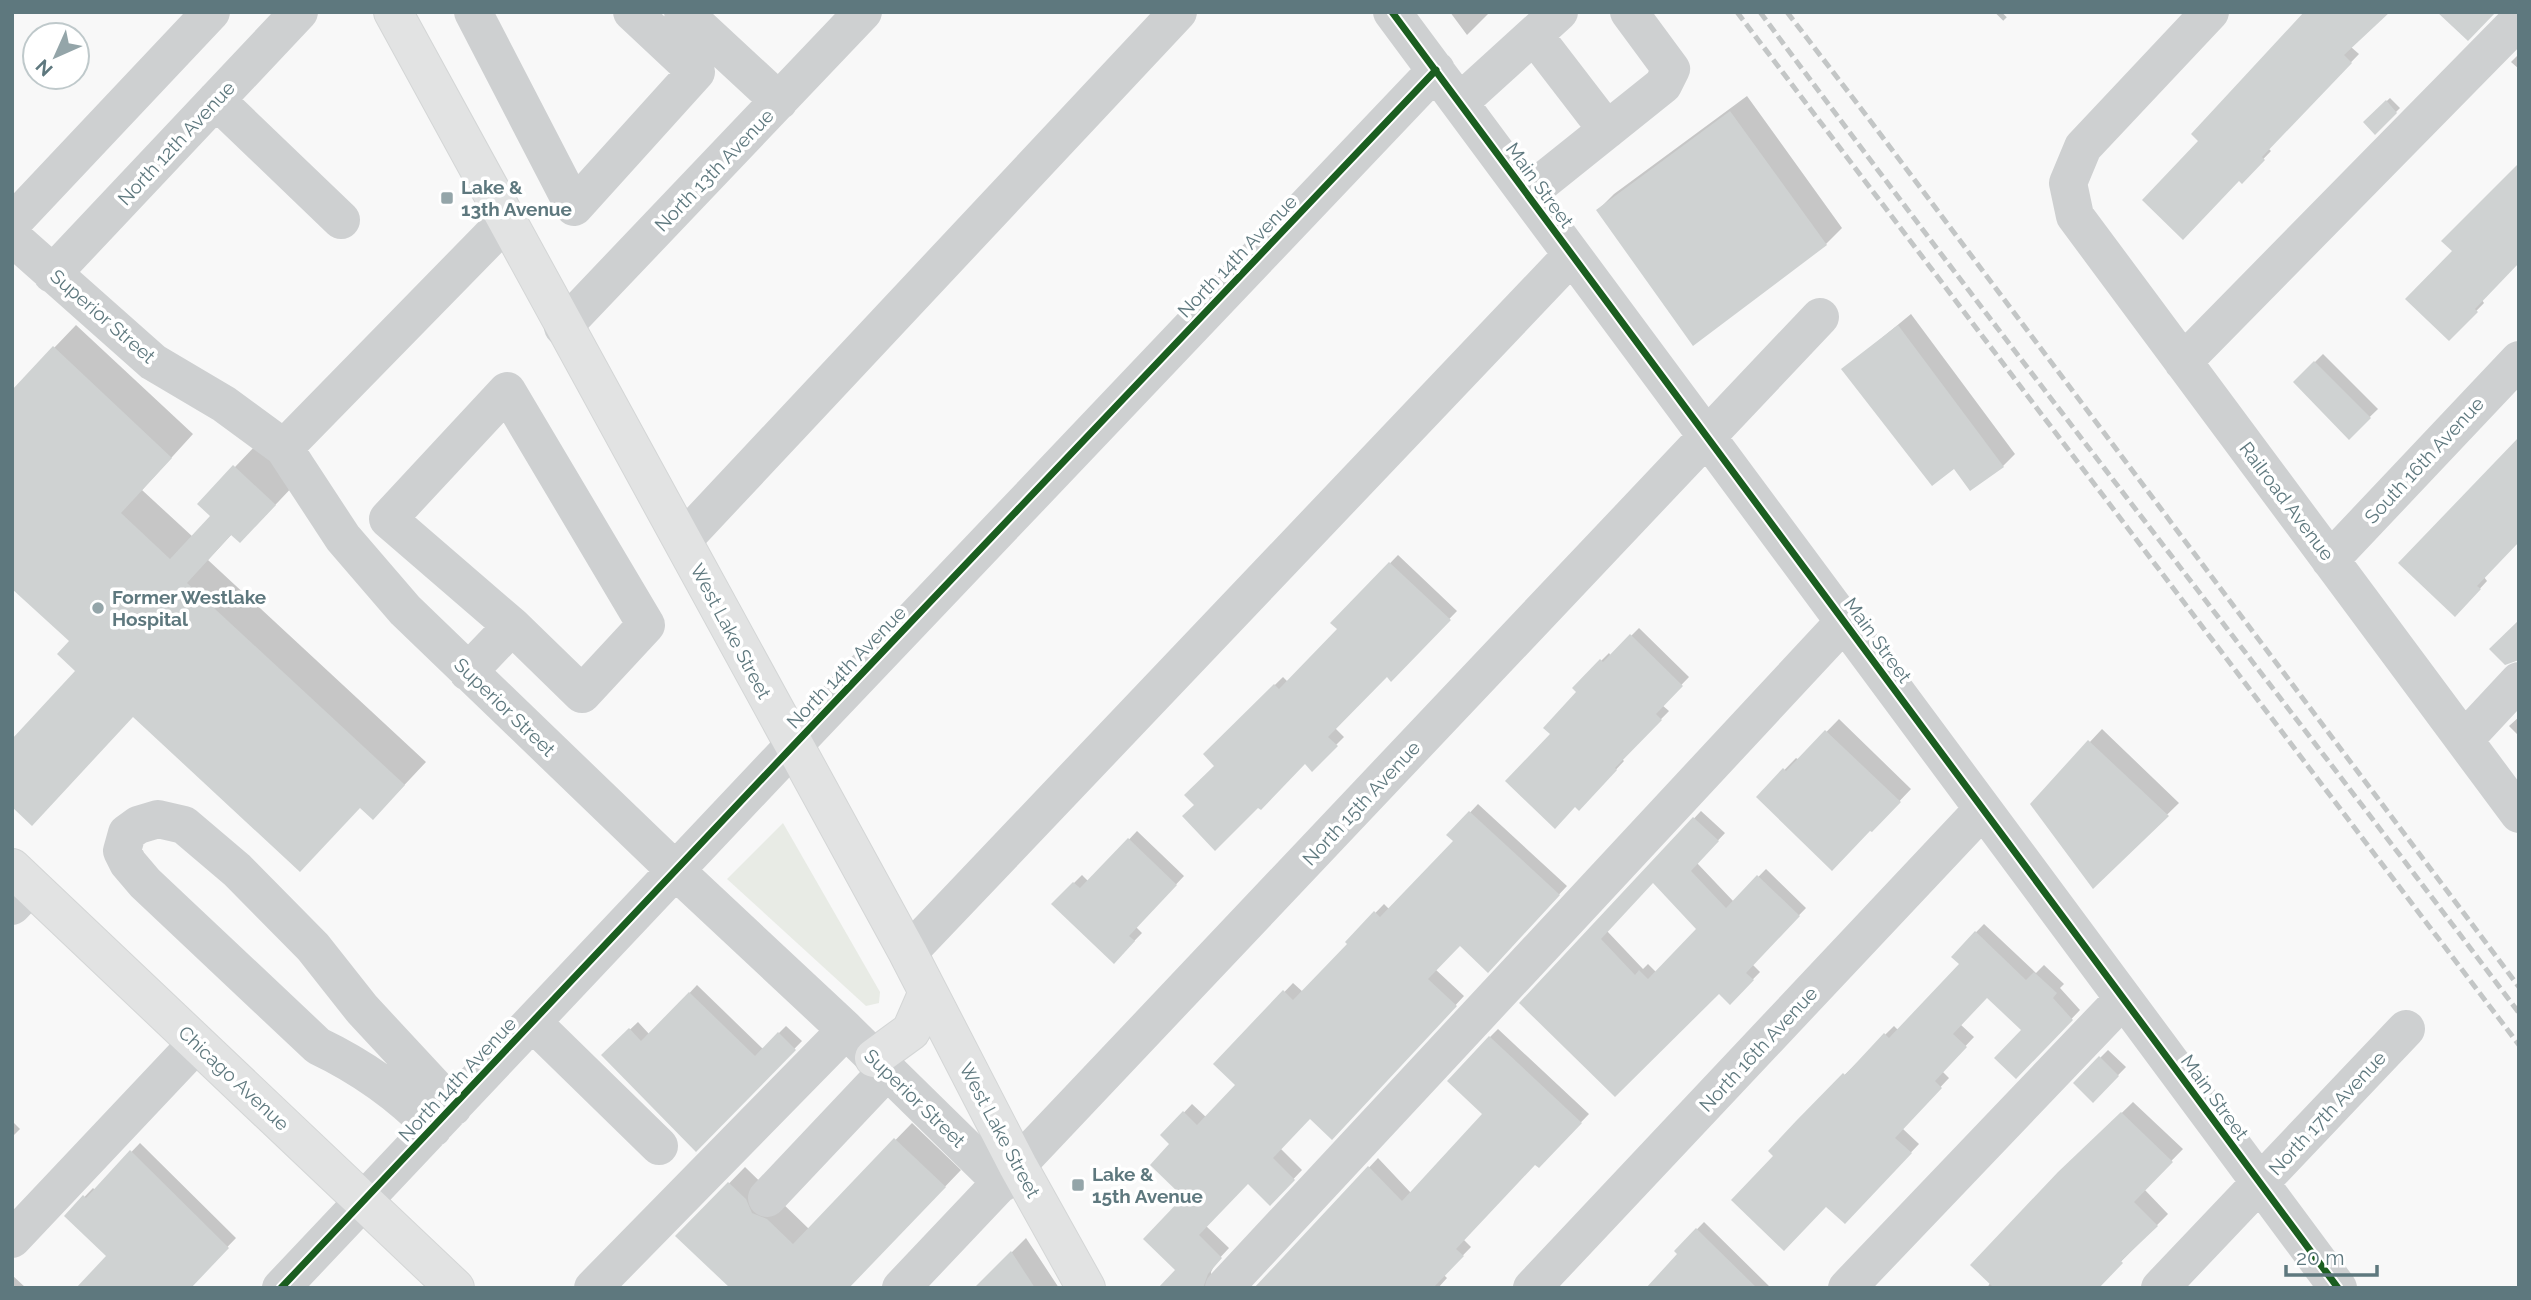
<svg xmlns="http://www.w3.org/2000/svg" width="2531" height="1300" viewBox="0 0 2531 1300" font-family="Raleway,sans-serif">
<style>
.green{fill:#e8ebe5}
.shadow{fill:#0003;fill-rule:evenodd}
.building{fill:#cfd2d2;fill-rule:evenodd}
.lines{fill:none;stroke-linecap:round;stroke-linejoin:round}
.major-casing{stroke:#d4d6d6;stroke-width:40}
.minor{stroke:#ced0d1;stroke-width:38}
.major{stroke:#e2e3e3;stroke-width:38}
.rail{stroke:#c3c6c6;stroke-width:5;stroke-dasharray:10 5;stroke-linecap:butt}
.cycleway-casing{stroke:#fff;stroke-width:11}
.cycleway{stroke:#1b5e20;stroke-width:7}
.poi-dot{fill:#94a5a9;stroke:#fff;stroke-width:2.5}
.labels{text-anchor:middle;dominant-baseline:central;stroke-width:7;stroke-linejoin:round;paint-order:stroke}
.street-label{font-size:19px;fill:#5e787e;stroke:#fff}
.poi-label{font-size:19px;font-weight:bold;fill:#5e787e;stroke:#fff;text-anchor:start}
</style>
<rect width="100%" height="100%" fill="#f8f8f8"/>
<path class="green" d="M 783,823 L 880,992 L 879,1003 L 866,1006 L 727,879 Z"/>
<path class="shadow" d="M 1450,12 L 1490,12 L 1467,35 Z
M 2351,47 L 2359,54 L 2268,148 L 2271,151 L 2250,173 L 2201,141 Z
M 2519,54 L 2519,69 L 2511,62 Z
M 1747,96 L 1842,228 L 1826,244 L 1598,210 L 1614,194 Z
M 2390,98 L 2400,108 L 2375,133 L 2365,122 Z
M 2408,299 L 2482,300 L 2484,303 L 2449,339 Z
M 1911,314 L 2015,454 L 2003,466 L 1955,467 L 1844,369 Z
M 76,325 L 193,434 L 142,490 L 193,537 L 213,516 L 235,467 L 257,444 L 297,482 L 262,519 L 232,534 L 208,560 L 426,762 L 395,795 L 361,806 L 134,715 L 72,641 L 54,348 Z
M 2323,354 L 2378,409 L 2349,437 L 2295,382 Z
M 2519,440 L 2484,577 L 2487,581 L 2463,607 Z
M 1398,555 L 1457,611 L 1391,679 L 1387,675 L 1335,728 L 1344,737 L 1312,769 L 1305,762 L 1197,805 L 1217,766 L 1205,754 L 1283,677 L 1288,682 L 1339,629 L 1332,623 Z
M 1639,628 L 1689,677 L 1662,705 L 1669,711 L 1622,759 L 1624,761 L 1587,801 L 1552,734 L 1578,692 L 1574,688 L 1609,653 L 1611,656 Z
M 2519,717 L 2519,736 L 2509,726 Z
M 1839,719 L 1911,789 L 1872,830 L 1758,797 L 1796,758 L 1799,760 Z
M 2102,729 L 2179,803 L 2093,887 L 2032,804 Z
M 1478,804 L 1567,886 L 1496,962 L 1460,943 L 1435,969 L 1464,996 L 1341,1129 L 1310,1116 L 1280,1148 L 1302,1170 L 1270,1204 L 1248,1182 L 1206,1226 L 1229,1248 L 1216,1262 L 1211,1272 L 1213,1288 L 1160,1288 L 1178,1269 L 1185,1197 L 1172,1144 L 1163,1135 L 1192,1104 L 1207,1118 L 1237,1085 L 1215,1064 L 1293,983 L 1303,992 L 1350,944 L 1347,942 L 1384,904 L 1390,910 L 1455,841 L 1449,835 Z
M 1701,811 L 1725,833 L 1697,863 L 1734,902 L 1766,869 L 1806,908 L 1752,964 L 1760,972 L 1730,1003 L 1719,991 L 1521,1003 ZM 1653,881 L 1698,929 L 1657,973 L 1648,964 L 1643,969 L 1607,931 Z
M 1137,831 L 1184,876 L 1136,927 L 1142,933 L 1114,962 L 1053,904 L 1082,875 L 1089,882 Z
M 1984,924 L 2036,973 L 2044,965 L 2064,984 L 2060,988 L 2080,1010 L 2016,1077 L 2024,1030 L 1987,996 L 1960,1024 L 1974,1037 L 1942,1071 L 1949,1078 L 1902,1128 L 1919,1144 L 1845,1222 L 1775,1156 L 1797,1122 L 1894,1026 L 1899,1031 L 1961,964 L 1953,956 Z
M 697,985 L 763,1049 L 786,1026 L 802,1041 L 696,1150 L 603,1055 L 638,1022 L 650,1035 Z
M 1498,1029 L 1589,1114 L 1539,1166 L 1535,1163 L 1463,1239 L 1471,1247 L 1444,1275 L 1447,1278 L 1438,1288 L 1256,1288 L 1378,1158 L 1411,1193 L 1485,1114 L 1490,1037 Z
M 2108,1050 L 2126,1067 L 2093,1101 L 2075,1083 Z
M 2133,1102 L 2183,1149 L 2144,1189 L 2168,1214 L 2095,1288 L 1987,1288 L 2060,1173 Z
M 12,1121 L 20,1129 L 12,1137 Z
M 912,1123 L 961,1170 L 848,1288 L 678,1236 L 745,1167 L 809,1229 Z
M 140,1143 L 236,1238 L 188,1288 L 109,1256 L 66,1216 L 93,1188 L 95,1190 Z
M 1704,1222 L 1771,1288 L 1649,1288 L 1680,1254 L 1676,1251 Z
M 1026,1238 L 1059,1288 L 977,1288 L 1012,1252 Z
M 12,1275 L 26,1288 L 12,1288 Z"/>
<path class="building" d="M 2304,12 L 2390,12 L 2344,55 L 2352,63 L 2262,157 L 2265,160 L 2242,184 L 2239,181 L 2183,240 L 2142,200 L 2198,141 L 2191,134 Z
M 2437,12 L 2496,12 L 2468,41 Z
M 2386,100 L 2397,113 L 2375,135 L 2363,122 Z
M 1730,111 L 1827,245 L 1693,346 L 1596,210 Z
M 2519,163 L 2519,263 L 2475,309 L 2478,312 L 2449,341 L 2405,299 L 2452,251 L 2441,241 Z
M 1898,325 L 2004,467 L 1970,491 L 1954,469 L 1932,486 L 1841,369 Z
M 53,346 L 172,458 L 121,513 L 170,559 L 210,516 L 197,504 L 233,465 L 276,505 L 240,543 L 231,535 L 187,583 L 405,785 L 373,820 L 360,808 L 300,872 L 133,717 L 32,826 L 12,807 L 12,739 L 75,671 L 57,654 L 69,641 L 12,589 L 12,390 Z
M 2314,361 L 2371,418 L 2349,440 L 2293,382 Z
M 2519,437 L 2519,542 L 2477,586 L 2481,589 L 2455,617 L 2398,563 Z
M 1389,562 L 1451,620 L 1391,682 L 1387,677 L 1328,737 L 1338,746 L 1312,772 L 1305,764 L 1261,810 L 1258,808 L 1215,851 L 1182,816 L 1194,805 L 1184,795 L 1214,766 L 1203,754 L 1274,684 L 1279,689 L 1337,629 L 1330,623 Z
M 2519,620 L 2519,660 L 2505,665 L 2489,649 Z
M 1630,634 L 1683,686 L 1656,714 L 1662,720 L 1615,768 L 1617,770 L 1579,811 L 1575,807 L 1555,829 L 1505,781 L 1550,734 L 1543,728 L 1576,692 L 1572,688 L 1600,659 L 1603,662 Z
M 1825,730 L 1901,802 L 1872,832 L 1870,831 L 1832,871 L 1756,797 L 1783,768 L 1786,771 Z
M 2088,740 L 2169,816 L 2093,889 L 2030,804 Z
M 1469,811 L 1560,895 L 1488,973 L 1460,946 L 1428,979 L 1457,1006 L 1332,1140 L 1310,1119 L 1273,1158 L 1295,1180 L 1270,1206 L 1248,1184 L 1199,1235 L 1222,1258 L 1208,1274 L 1203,1288 L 1158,1288 L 1175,1270 L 1143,1239 L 1183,1197 L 1150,1165 L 1169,1144 L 1160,1135 L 1183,1111 L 1197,1125 L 1235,1085 L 1213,1064 L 1283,990 L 1293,1000 L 1347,944 L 1345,942 L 1374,911 L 1380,917 L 1453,841 L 1446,835 Z
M 1693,817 L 1719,841 L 1691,871 L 1726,908 L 1757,875 L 1800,916 L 1746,973 L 1754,980 L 1730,1005 L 1719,994 L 1615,1097 L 1519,1003 ZM 1653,883 L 1696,929 L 1648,979 L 1639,970 L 1635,975 L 1601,939 Z
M 1128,838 L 1177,885 L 1129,936 L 1135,941 L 1114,964 L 1051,904 L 1073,882 L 1080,888 Z
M 1975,931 L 2026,980 L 2034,972 L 2057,993 L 2053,998 L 2073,1020 L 2016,1079 L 1994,1058 L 2021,1030 L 1987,998 L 1953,1034 L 1967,1047 L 1935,1081 L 1942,1088 L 1895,1138 L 1912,1153 L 1845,1224 L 1826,1207 L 1784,1251 L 1731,1200 L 1773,1156 L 1768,1151 L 1796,1121 L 1843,1073 L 1845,1075 L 1884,1033 L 1889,1038 L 1959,964 L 1951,957 Z
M 689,992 L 755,1056 L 778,1032 L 796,1050 L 696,1152 L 601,1055 L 629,1028 L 641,1041 Z
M 1489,1036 L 1582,1123 L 1539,1168 L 1535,1165 L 1456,1249 L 1464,1256 L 1433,1288 L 1254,1288 L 1368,1166 L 1402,1201 L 1482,1114 L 1447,1081 Z
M 2099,1056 L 2119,1076 L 2093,1103 L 2073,1083 Z
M 2121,1112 L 2173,1162 L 2134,1202 L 2158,1226 L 2121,1261 L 2123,1263 L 2099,1288 L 1994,1288 L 1970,1265 L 2058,1172 Z
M 894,1138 L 946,1187 L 849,1288 L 730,1288 L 675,1236 L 728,1182 L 746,1199 L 752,1213 L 767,1219 L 793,1244 Z
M 130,1150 L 229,1248 L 191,1288 L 76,1288 L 106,1256 L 64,1216 L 83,1195 L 86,1198 Z
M 1696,1228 L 1709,1241 L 1757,1288 L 1646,1288 L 1677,1254 L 1674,1251 Z
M 1011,1251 L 1035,1288 L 974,1288 Z"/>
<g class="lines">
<defs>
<path id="major" d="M 393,12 L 908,953 L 1018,1166 L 1086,1288
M 12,868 L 455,1288
M 874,1058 L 911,1031 L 928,992"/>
</defs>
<use href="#major" class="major-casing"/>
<path class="minor" d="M 473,12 L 574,207 L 696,72 L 632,12
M 683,12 L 779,101
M 1392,12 L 2338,1288
M 2210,12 L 2083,147 L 2068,183 L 2075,216 L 2519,814
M 1534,35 L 1607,130
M 216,100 L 341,220
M 1460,102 L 1559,12
M 1527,194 L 1663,85 L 1671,69 L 1629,12
M 12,223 L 211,12
M 12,237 L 153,362 L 224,404 L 284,448 L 343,538 L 405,610 L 676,871 L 846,1030 L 1002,1183
M 52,274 L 299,12
M 563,327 L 863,12
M 2183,362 L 2519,20
M 284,448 L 507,220
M 683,540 L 1178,12
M 2330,560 L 2519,360
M 468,672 L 512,626 L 582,694 L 646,625 L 507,391 L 388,519 L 512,626
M 2464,740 L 2519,681
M 12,906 L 31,886
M 908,953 L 1572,255
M 533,1023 L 659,1146
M 433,1128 C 399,1093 362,1067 318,1046 L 145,883 L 128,863 L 122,851 L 127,833 L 138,825 L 158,819 L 184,825 L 237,870 L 313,947 L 362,1009 L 453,1107
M 767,1198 L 887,1071
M 12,1239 L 197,1043
M 281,1288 L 793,746 L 1436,70
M 593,1288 L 846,1030
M 901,1288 L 1820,317
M 1224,1288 L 1845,621
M 1532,1288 L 1983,809
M 1847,1288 L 2123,999
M 2160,1288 L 2406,1029"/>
<use href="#major" class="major"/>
<path class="rail" d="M 1737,12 L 2519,1045
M 1760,12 C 2009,349 2268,678 2519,1013
M 1787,12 L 1869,119 L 2519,987
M 1998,12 L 2005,19"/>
<defs>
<path id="cycleway" d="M 1392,12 L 2338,1288
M 281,1288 L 793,746 L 1436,70"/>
</defs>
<use href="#cycleway" class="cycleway-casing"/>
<use href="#cycleway" class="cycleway"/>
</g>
<g class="poi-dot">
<rect x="440" y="191" width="14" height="14" rx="3.5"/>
<circle cx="98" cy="608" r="7"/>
<rect x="1071" y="1178" width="14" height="14" rx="3.5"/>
</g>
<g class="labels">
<g class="street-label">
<text transform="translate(176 143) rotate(-47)">North 12th Avenue</text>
<text transform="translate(714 170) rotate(-46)">North 13th Avenue</text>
<text transform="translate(1540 185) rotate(54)">Main Street</text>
<text transform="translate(1237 256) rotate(-46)">North 14th Avenue</text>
<text transform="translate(103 316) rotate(41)">Superior Street</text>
<text transform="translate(2424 460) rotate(-47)">South 16th Avenue</text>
<text transform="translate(2287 501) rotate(53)">Railroad Avenue</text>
<text transform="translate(731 631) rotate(62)">West Lake Street</text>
<text transform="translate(1878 640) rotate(54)">Main Street</text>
<text transform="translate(846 667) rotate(-46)">North 14th Avenue</text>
<text transform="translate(505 707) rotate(44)">Superior Street</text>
<text transform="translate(1361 803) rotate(-47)">North 15th Avenue</text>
<text transform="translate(1758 1049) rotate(-47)">North 16th Avenue</text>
<text transform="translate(234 1078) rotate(43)">Chicago Avenue</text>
<text transform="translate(457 1079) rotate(-47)">North 14th Avenue</text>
<text transform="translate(2215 1097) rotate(54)">Main Street</text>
<text transform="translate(915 1098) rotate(44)">Superior Street</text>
<text transform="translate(2327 1113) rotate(-47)">North 17th Avenue</text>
<text transform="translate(1000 1130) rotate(62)">West Lake Street</text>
</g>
<g class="poi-label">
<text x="461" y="187">Lake &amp;<tspan x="461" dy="22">13th Avenue</tspan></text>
<text x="112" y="597">Former Westlake<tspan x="112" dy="22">Hospital</tspan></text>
<text x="1092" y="1174">Lake &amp;<tspan x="1092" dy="22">15th Avenue</tspan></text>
</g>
</g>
<rect width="2531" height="1300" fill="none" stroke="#5e787e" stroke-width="28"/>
<g transform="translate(56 56) rotate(225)"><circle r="33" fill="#ffffff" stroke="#bfc9cb" stroke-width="2"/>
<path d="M0-5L12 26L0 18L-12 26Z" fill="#94a5a9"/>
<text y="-10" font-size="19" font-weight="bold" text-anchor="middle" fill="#5e787e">N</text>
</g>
<path d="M2286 1265v10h91v-10" fill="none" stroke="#5e787e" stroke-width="3.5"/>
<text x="2296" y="1265" font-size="21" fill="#5e787e" stroke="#ffffff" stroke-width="5" paint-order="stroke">20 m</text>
</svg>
